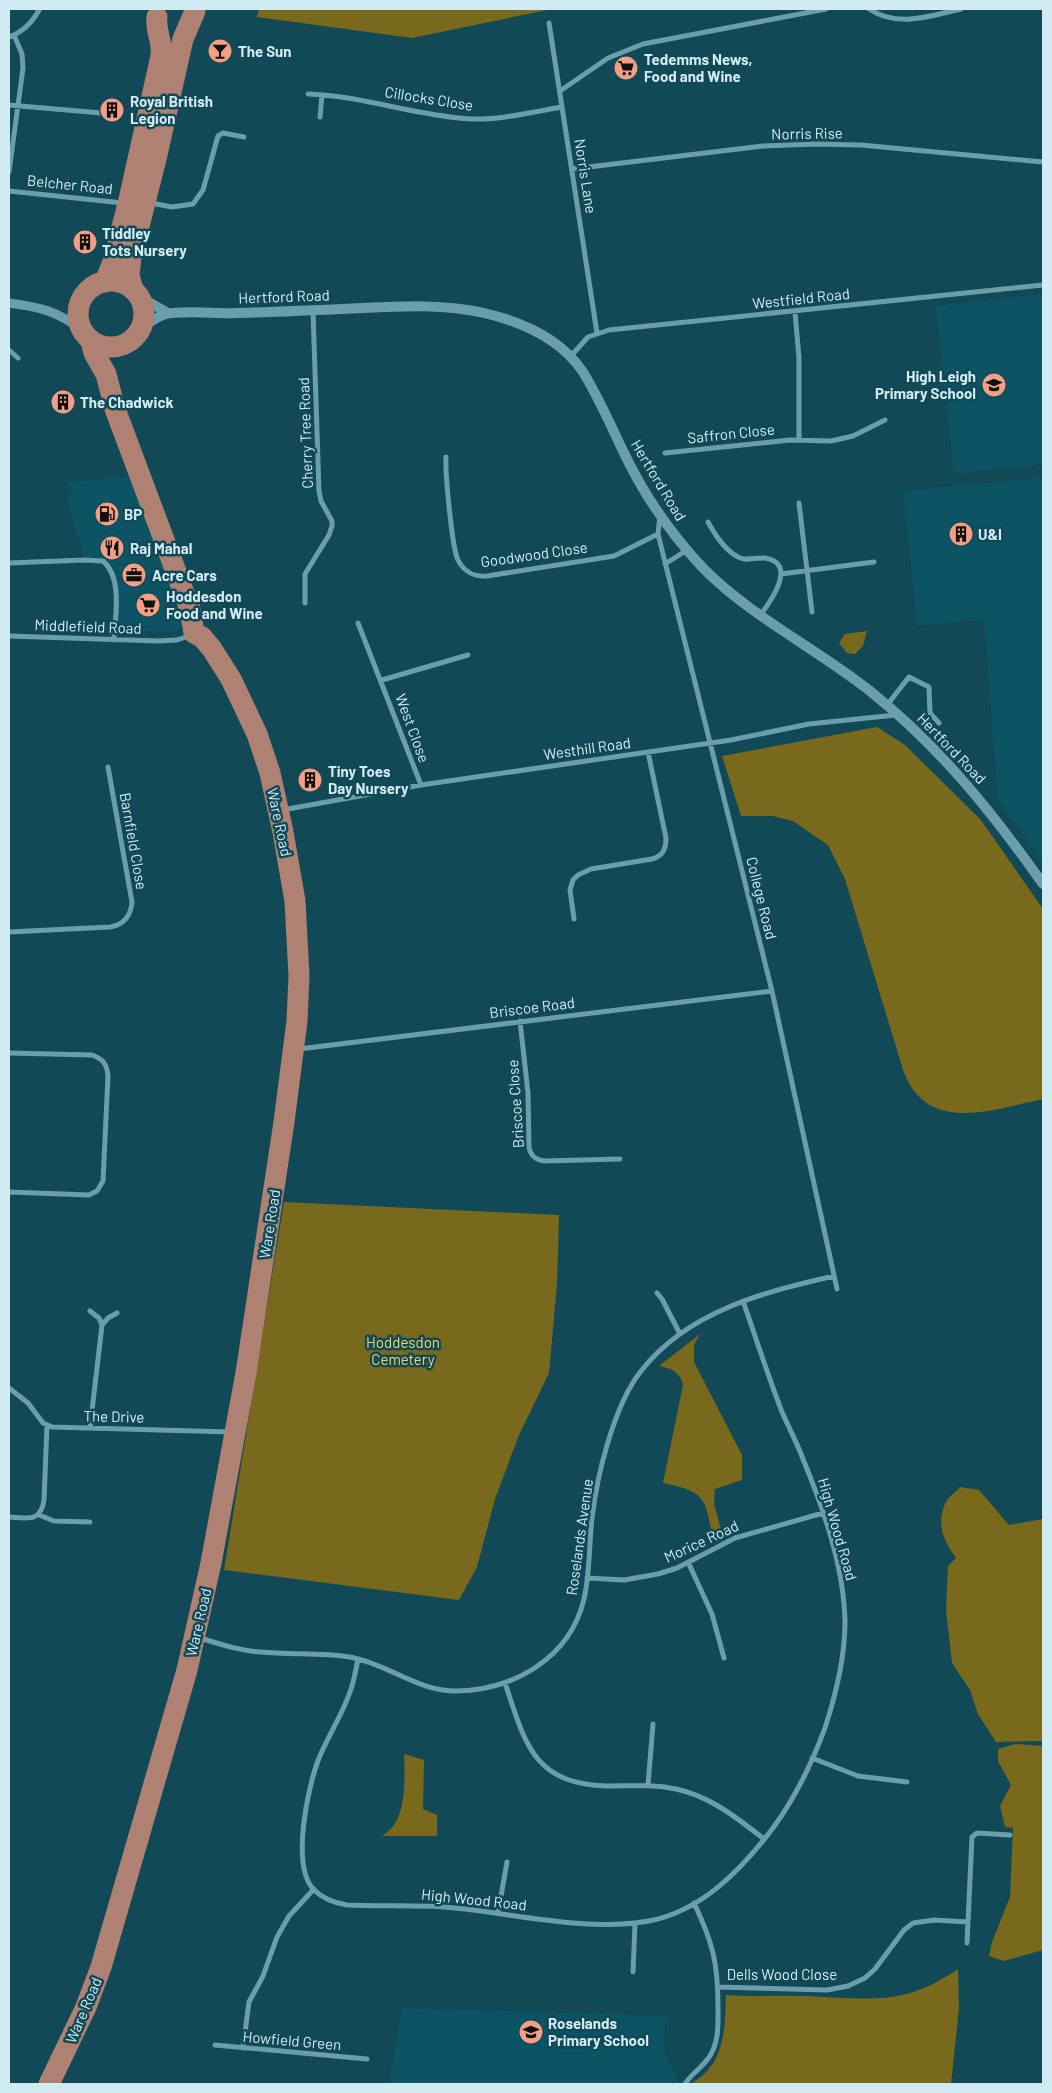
<svg xmlns="http://www.w3.org/2000/svg" width="1052" height="2093" viewBox="0 0 1052 2093" font-family="Barlow,sans-serif">
<style>
.built{fill:#0c5463}
.green{fill:#78691c}
.lines{fill:none;stroke-linecap:round;stroke-linejoin:round}
.minor{stroke:#6a9ead;stroke-width:5}
.tertiary{stroke:#6a9ead;stroke-width:9}
.secondary{stroke:#6a9ead;stroke-width:10}
.primary{stroke:#af8172;stroke-width:21}
.labels{text-anchor:middle;dominant-baseline:central;stroke-width:5;stroke-linejoin:round;paint-order:stroke}
.poi-label{font-size:15px;font-weight:bold;fill:#d1ebf3;stroke:#124956;text-anchor:start}
.street-label{font-size:15px;fill:#d1ebf3;stroke:#124956}
.park-label{font-size:15px;fill:#efd766;stroke:#124956}
</style>
<rect width="100%" height="100%" fill="#124956"/>
<path class="built" d="M 1043,294 L 1043,464 L 954,474 L 936,306 Z
M 132,476 L 148,531 L 184,607 L 184,625 L 176,632 L 118,631 L 115,579 L 106,560 L 85,557 L 66,498 L 72,495 L 67,482 Z
M 1043,478 L 1043,863 L 998,799 L 984,620 L 917,625 L 903,491 Z
M 402,2008 L 666,2016 L 663,2048 L 680,2084 L 389,2084 Z"/>
<path class="green" d="M 259,9 L 552,9 L 412,38 L 257,17 Z
M 867,631 L 863,646 L 855,654 L 847,653 L 839,643 L 845,634 Z
M 877,727 L 905,745 L 981,820 L 1043,909 L 1043,1099 C 994,1109 929,1135 904,1073 L 845,879 L 828,845 L 793,821 L 773,816 L 741,816 L 722,756 Z
M 284,1202 L 559,1215 L 557,1284 L 549,1373 L 519,1435 L 495,1499 L 477,1567 L 459,1600 L 224,1570 Z
M 700,1334 L 694,1345 L 694,1362 L 742,1455 L 742,1480 L 715,1489 L 714,1504 L 723,1537 L 714,1541 C 704,1500 709,1492 663,1483 L 683,1385 C 681,1373 671,1368 659,1366 Z
M 960,1487 L 979,1490 L 1009,1525 L 1043,1519 L 1043,1741 L 996,1742 L 978,1714 L 970,1690 L 952,1663 L 946,1610 L 948,1566 L 956,1558 C 944,1542 936,1524 945,1504 C 947,1498 956,1492 960,1487 Z
M 1015,1744 L 1043,1746 L 1043,1950 L 1004,1961 L 989,1956 L 992,1942 L 1010,1897 L 1013,1828 L 1005,1827 L 1000,1806 L 1011,1785 L 998,1761 L 998,1749 Z
M 404,1754 L 424,1760 L 423,1809 L 437,1815 L 437,1836 L 382,1836 C 386,1833 391,1829 394,1825 C 406,1808 405,1774 404,1754 Z
M 958,1969 L 959,2008 L 951,2084 L 690,2084 C 725,2066 725,2029 726,1995 C 752,1997 777,1995 803,1996 C 868,1998 901,2008 958,1969 Z"/>
<g class="lines">
<path class="minor" d="M 869,9 C 898,28 930,16 961,9
M 549,23 L 597,333
M 9,37 C 23,32 32,23 39,10
M 560,91 L 608,58 L 643,44 L 826,9
M 308,94 C 364,96 416,116 471,119 C 501,120 532,112 562,107
M 9,105 L 101,113
M 320,117 L 322,95
M 572,169 L 763,146 L 816,144 L 861,145 L 1043,162
M 9,172 L 23,68 L 22,54 L 14,35
M 9,191 L 123,203
M 151,203 L 172,207 L 193,204 L 203,190 L 218,136 L 223,133 L 244,137
M 795,312 L 799,358 L 799,440
M 9,350 L 18,358
M 571,356 L 588,337 L 609,330 L 1043,285
M 665,453 L 790,440 L 831,441 L 853,436 L 885,420
M 446,457 C 445,472 452,548 458,560 C 464,572 475,577 487,576 L 614,556 L 658,534
M 799,503 L 812,612
M 660,516 L 658,534 L 772,991 L 837,1289
M 708,522 C 715,535 725,550 738,557 C 746,562 755,557 765,558 C 798,563 771,601 761,614
M 9,563 L 84,560 L 103,561 C 123,578 115,617 114,640
M 665,564 L 687,550
M 781,574 L 874,562
M 305,603 L 305,574 L 329,535 L 332,526 L 332,521 L 321,501 L 319,491 L 313,311
M 358,623 L 421,785
M 9,636 L 158,641 L 177,640 L 189,636
M 382,680 L 468,655
M 887,705 L 909,677 L 929,687 L 930,713 L 939,723
M 282,810 L 421,785 L 731,740 L 809,724 L 896,715
M 574,919 L 570,890 L 573,880 L 578,875 L 591,869 L 652,859 C 663,856 666,849 666,838 L 648,752
M 9,932 L 110,927 C 124,925 131,915 132,902 L 108,767
M 520,1021 L 528,1093 L 529,1147 C 530,1155 536,1160 544,1161 L 620,1159
M 299,1049 L 772,991
M 9,1053 L 92,1055 C 103,1059 107,1064 108,1076 L 103,1181 L 97,1191 L 89,1195 L 9,1192
M 657,1293 L 662,1299 L 680,1334
M 90,1311 L 99,1318 L 102,1325 L 90,1428
M 102,1325 L 108,1318 L 117,1313
M 9,1388 L 28,1403 L 43,1423 L 52,1427 L 231,1432
M 39,1515 L 54,1521 L 90,1522
M 9,1517 C 26,1518 41,1523 44,1500 L 47,1425
M 688,1562 L 712,1614 L 724,1658
M 587,1578 L 624,1580 L 658,1574 L 677,1568 L 735,1538 L 823,1513
M 200,1638 C 220,1644 240,1651 261,1652 C 291,1655 321,1652 350,1657 C 388,1664 417,1691 456,1691 C 514,1690 570,1658 584,1599 C 590,1573 589,1545 592,1518 C 597,1475 614,1405 641,1371 C 688,1311 764,1292 834,1276
M 358,1659 C 356,1670 354,1681 350,1692 C 342,1715 328,1736 319,1758 C 308,1786 291,1864 313,1889 C 323,1899 334,1903 347,1905 C 383,1907 419,1904 455,1908 C 517,1914 587,1932 649,1921 C 702,1911 742,1869 773,1828 C 795,1798 812,1763 825,1728 C 836,1694 845,1658 845,1622 C 844,1567 824,1510 803,1459 C 797,1443 789,1428 782,1412 C 768,1376 756,1338 743,1301
M 505,1683 C 525,1743 533,1784 607,1786 C 630,1786 652,1784 676,1789 C 710,1796 737,1818 764,1839
M 812,1758 L 858,1776 L 907,1782
M 648,1785 L 653,1724
M 498,1913 L 507,1862
M 967,1943 L 972,1837 L 977,1833 L 1010,1835
M 633,1972 L 635,1923
M 718,1987 L 827,1990 L 848,1986 L 865,1978 L 875,1969 L 904,1930 L 913,1923 L 934,1920 L 968,1922
M 215,2045 L 367,2059
M 243,2048 L 249,2002 L 263,1976 L 277,1937 L 289,1916 L 314,1889
M 685,2084 C 692,2072 706,2066 712,2052 C 719,2038 718,2022 718,2007 C 718,1963 713,1943 694,1903"/>
<path class="tertiary" d="M 9,303 C 40,307 57,311 82,330"/>
<path class="secondary" d="M 138,296 L 168,313
M 140,330 C 148,323 156,317 166,314 C 182,310 219,314 238,313 C 280,312 321,310 363,308 C 404,306 445,304 484,313 C 523,322 561,339 583,372 C 599,398 611,426 624,453 C 644,495 671,534 703,568 C 750,616 817,649 870,691 C 940,747 992,812 1043,884"/>
<path class="primary" d="M78 314a33 33 0 1 1 66 0a33 33 0 1 1-66 0Z
M 105,282 L 113,262 L 128,204 L 161,56 C 163,41 155,31 157,17
M 133,290 L 129,275 L 131,258 L 156,159 L 183,39 L 195,11
M 49,2084 L 86,2007 L 101,1967 L 187,1670 L 211,1563 L 246,1373 L 284,1122 L 297,1021 L 299,976 L 295,901 L 283,832 L 270,773 L 257,734 L 231,679 L 212,649 L 202,637 L 194,633 L 190,609 L 115,409 L 106,374 L 94,353 L 91,341"/>
</g>
<defs>
<symbol id="bar-disc" viewBox="-11 -11 22 22"><circle r="9.5" fill="#f39f85" stroke="#124956"/><path d="M-6-5H6L.8 .8V4.5H3.5V6h-7V4.5H-.8V.8Z" fill="#111"/></symbol>
<symbol id="supermarket-disc" viewBox="-11 -11 22 22"><circle r="9.5" fill="#f39f85" stroke="#124956"/><path d="M-6-5.5h2.5l.6 2H6L4.5 2H-2.5L-4.4-4H-6ZM-1.5 3.2a1.3 1.3 0 1 0 .1 0ZM3 3.2a1.3 1.3 0 1 0 .1 0Z" fill="#111"/></symbol>
<symbol id="building-disc" viewBox="-11 -11 22 22"><circle r="9.5" fill="#f39f85" stroke="#124956"/><path d="M-4-6H4V6H1V3H-1V6H-4ZM-2.5-4.3h1.7v1.8h-1.7ZM.8-4.3h1.7v1.8H.8ZM-2.5-1h1.7V.8h-1.7ZM.8-1h1.7V.8H.8Z" fill="#111"/></symbol>
<symbol id="school-disc" viewBox="-11 -11 22 22"><circle r="9.5" fill="#f39f85" stroke="#124956"/><path d="M0-5L7-2L0 1L-7-2ZM-4 1L0 2.5L4 1V4Q0 6-4 4Z" fill="#111"/></symbol>
<symbol id="fuel-disc" viewBox="-11 -11 22 22"><circle r="9.5" fill="#f39f85" stroke="#124956"/><path d="M-5.5-6h7V0h2V4h1.3V-2.5L3-4.5l.8-.8L6-3V5H2.5V1h-1V6h-7ZM-4.2-4.7v3.2H.2V-4.7Z" fill="#111"/></symbol>
<symbol id="restaurant-disc" viewBox="-11 -11 22 22"><circle r="9.5" fill="#f39f85" stroke="#124956"/><path d="M-5-6h1v4h1v-4h1v4h1v-4h1v5L-1.5 .5V6h-2V.5L-5-1ZM5-6V6H3V1.5H1.5Q1.5-4 5-6Z" fill="#111"/></symbol>
<symbol id="office-disc" viewBox="-11 -11 22 22"><circle r="9.5" fill="#f39f85" stroke="#124956"/><path d="M-6-3h4V-5.5h4V-3h4V5H-6ZM-1-4.5V-3h2v-1.5ZM-6 0V1H6V0Z" fill="#111"/></symbol>
</defs>
<g fill-rule="evenodd">
<use href="#bar-disc" x="206" y="37" width="28" height="28"/>
<use href="#supermarket-disc" x="612" y="54" width="28" height="28"/>
<use href="#building-disc" x="98" y="96" width="28" height="28"/>
<use href="#building-disc" x="71" y="228" width="28" height="28"/>
<use href="#school-disc" x="980" y="371" width="28" height="28"/>
<use href="#building-disc" x="49" y="388" width="28" height="28"/>
<use href="#fuel-disc" x="93" y="500" width="28" height="28"/>
<use href="#building-disc" x="947" y="520" width="28" height="28"/>
<use href="#restaurant-disc" x="98" y="534" width="28" height="28"/>
<use href="#office-disc" x="120" y="561" width="28" height="28"/>
<use href="#supermarket-disc" x="134" y="591" width="28" height="28"/>
<use href="#building-disc" x="296" y="766" width="28" height="28"/>
<use href="#school-disc" x="517" y="2018" width="28" height="28"/>
</g>
<g class="labels">
<g class="poi-label">
<text x="238" y="51">The Sun</text>
<text x="644" y="59">Tedemms News,<tspan x="644" dy="17">Food and Wine</tspan></text>
<text x="130" y="101">Royal British<tspan x="130" dy="17">Legion</tspan></text>
<text x="102" y="233">Tiddley<tspan x="102" dy="17">Tots Nursery</tspan></text>
<text x="976" y="376" text-anchor="end">High Leigh<tspan x="976" dy="17">Primary School</tspan></text>
<text x="80" y="402">The Chadwick</text>
<text x="124" y="514">BP</text>
<text x="978" y="534">U&amp;I</text>
<text x="130" y="548">Raj Mahal</text>
<text x="152" y="575">Acre Cars</text>
<text x="166" y="596">Hoddesdon<tspan x="166" dy="17">Food and Wine</tspan></text>
<text x="328" y="771">Tiny Toes<tspan x="328" dy="17">Day Nursery</tspan></text>
<text x="548" y="2023">Roselands<tspan x="548" dy="17">Primary School</tspan></text>
</g>
<g class="street-label">
<text transform="translate(429 98) rotate(9)">Cillocks Close</text>
<text transform="translate(807 133) rotate(-1)">Norris Rise</text>
<text transform="translate(586 176) rotate(81)">Norris Lane</text>
<text transform="translate(70 184) rotate(6)">Belcher Road</text>
<text transform="translate(284 296) rotate(-2)">Hertford Road</text>
<text transform="translate(801 298) rotate(-6)">Westfield Road</text>
<text transform="translate(305 433) rotate(-92)">Cherry Tree Road</text>
<text transform="translate(731 433) rotate(-6)">Saffron Close</text>
<text transform="translate(659 480) rotate(59)">Hertford Road</text>
<text transform="translate(534 554) rotate(-8)">Goodwood Close</text>
<text transform="translate(88 626) rotate(2)">Middlefield Road</text>
<text transform="translate(413 728) rotate(70)">West Close</text>
<text transform="translate(587 748) rotate(-8)">Westhill Road</text>
<text transform="translate(952 748) rotate(46)">Hertford Road</text>
<text transform="translate(280 822) rotate(78)">Ware Road</text>
<text transform="translate(134 841) rotate(80)">Barnfield Close</text>
<text transform="translate(762 898) rotate(76)">College Road</text>
<text transform="translate(532 1007) rotate(-7)">Briscoe Road</text>
<text transform="translate(515 1104) rotate(-94)">Briscoe Close</text>
<text transform="translate(269 1224) rotate(-81)">Ware Road</text>
<text transform="translate(114 1416) rotate(1)">The Drive</text>
<text transform="translate(838 1529) rotate(74)">High Wood Road</text>
<text transform="translate(579 1537) rotate(-82)">Roselands Avenue</text>
<text transform="translate(701 1541) rotate(-25)">Morice Road</text>
<text transform="translate(198 1622) rotate(-77)">Ware Road</text>
<text transform="translate(474 1899) rotate(6)">High Wood Road</text>
<text x="782" y="1974">Dells Wood Close</text>
<text transform="translate(83 2010) rotate(-67)">Ware Road</text>
<text transform="translate(292 2040) rotate(5)">Howfield Green</text>
</g>
<g class="park-label">
<text x="403" y="1342">Hoddesdon<tspan x="403" dy="17">Cemetery</tspan></text>
</g>
</g>
<rect width="1052" height="2093" fill="none" stroke="#d1ebf3" stroke-width="20"/>
</svg>
